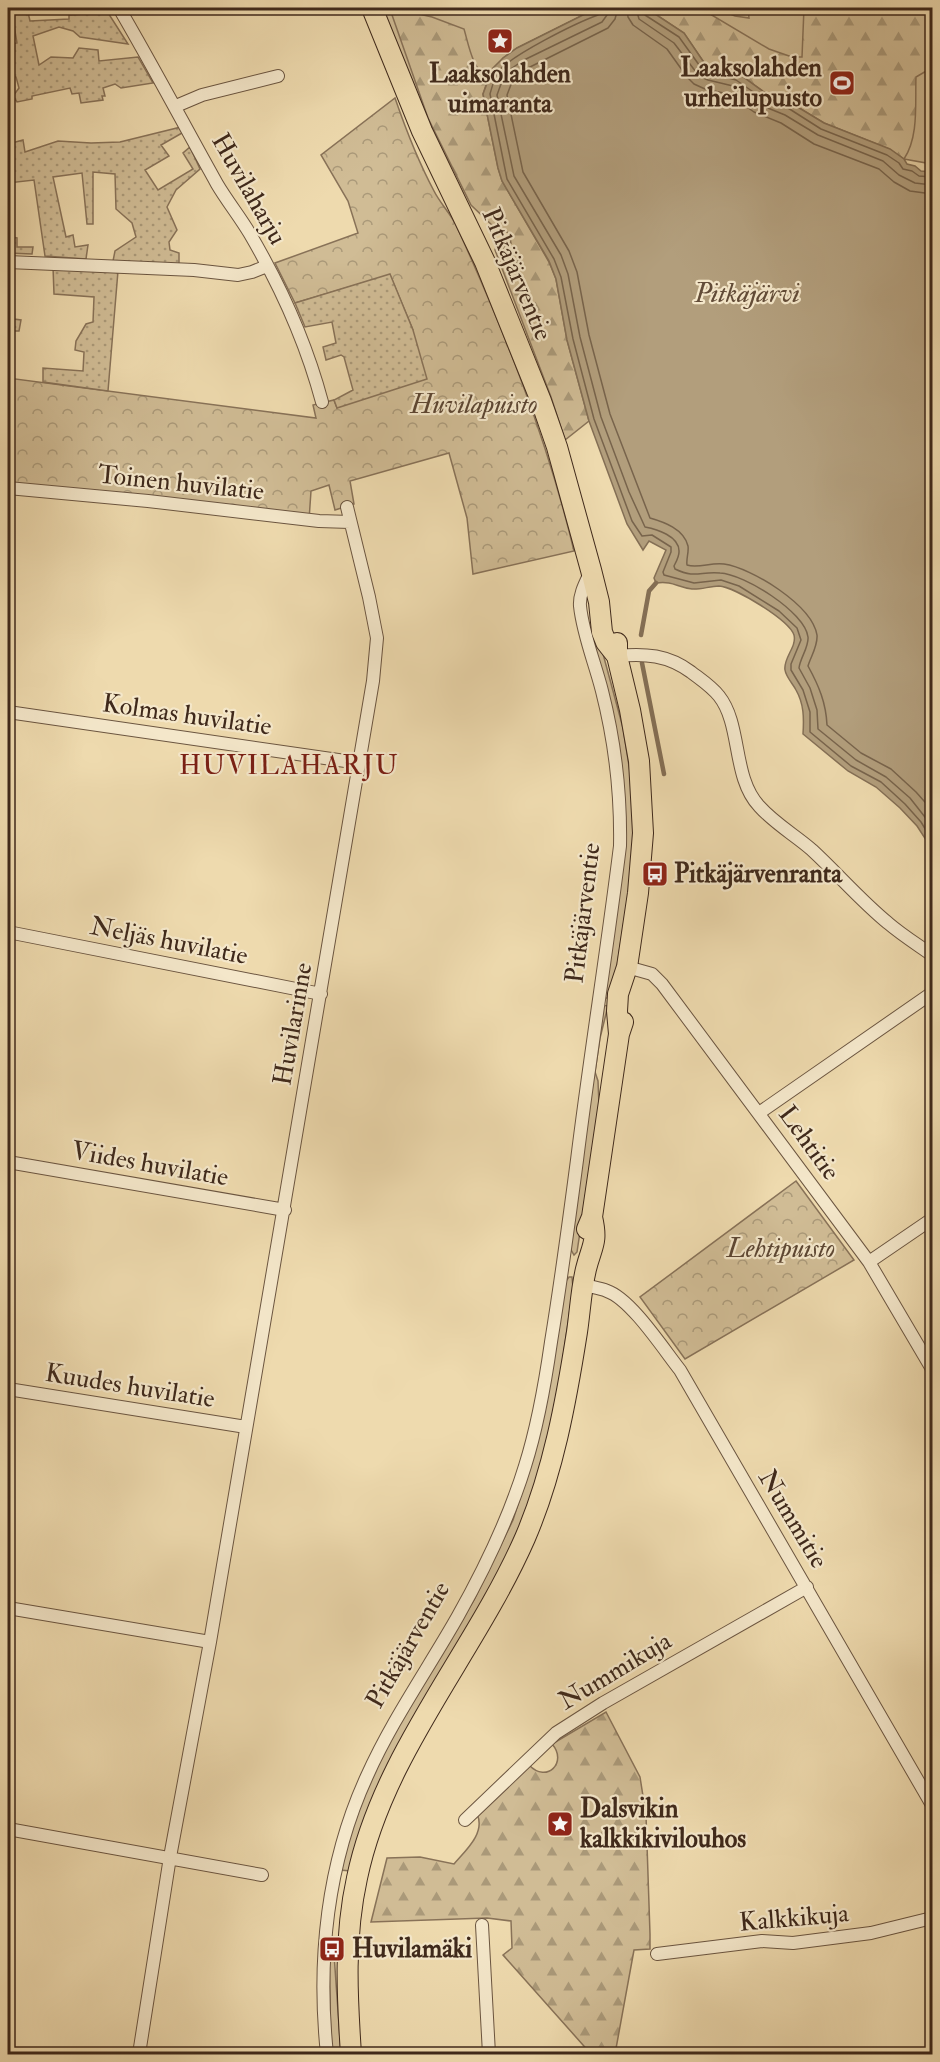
<svg xmlns="http://www.w3.org/2000/svg" width="940" height="2062" viewBox="0 0 940 2062" font-family="'IM FELL Double Pica',serif">
<style>
.grass{fill:#d0bc95;stroke:#887258;stroke-width:1.5}
.forest{fill:url(#forest-firs);stroke:#887258;stroke-width:1.5}
.park{fill:url(#park-crowns);stroke:#887258;stroke-width:1.5}
.garden{fill:url(#garden-dots);stroke:#887258;stroke-width:1.5}
.water{fill:#b29e7c;stroke:#846f55;stroke-width:1.5}
.lines{fill:none;stroke-linecap:round;stroke-linejoin:round}
.shore{stroke:#78644c;stroke-width:1.5}
.stream{stroke:#846f55;stroke-width:4.5}
.minor-casing{stroke:#6b5540;stroke-width:14}
.primary-casing{stroke:#3f291b;stroke-width:22}
.minor{stroke:#f4e7ca;stroke-width:12}
.primary{stroke:#eedaae;stroke-width:20}
.labels{text-anchor:middle;dominant-baseline:central;stroke-width:4.5;stroke-linejoin:round;paint-order:stroke}
.poi-label{font-size:26px;font-weight:bold;fill:#3f291b;stroke:#f4e7ca;text-anchor:start}
.street-label{font-size:26px;fill:#3f291b;stroke:#f4e7ca}
.park-label{font-size:26px;font-style:italic;fill:#5c4633;stroke:#f4e7ca}
.water-label{font-size:27px;font-style:italic;fill:#624c38;stroke:#f4e7ca}
.neighbourhood-label{font-size:27px;letter-spacing:1.5px;fill:#7a1f14;stroke:#f4e7ca}
</style>
<defs>
<pattern id="forest-firs" width="22" height="20" patternUnits="userSpaceOnUse" patternTransform="scale(1.5)"><rect width="22" height="20" fill="#d0bc95"/><path d="M5 1l3.5 6h-7zM16 11l3.5 6h-7z" fill="#aa9979"/></pattern>
<pattern id="park-crowns" width="20" height="18" patternUnits="userSpaceOnUse" patternTransform="scale(1.5)"><rect width="20" height="18" fill="#d0bc95"/><path d="M2 6a3 3 0 1 1 6 0M12 15a3 3 0 1 1 6 0" fill="none" stroke="#aa9979"/></pattern>
<pattern id="garden-dots" width="8" height="8" patternUnits="userSpaceOnUse" patternTransform="scale(1.5)"><rect width="8" height="8" fill="#d0bc95"/><path d="M2 2h.1M6 6h.1" fill="none" stroke="#aa9979" stroke-width="1.8" stroke-linecap="round"/></pattern>
</defs>
<rect width="100%" height="100%" fill="#eedaae"/>
<filter id="stains"><feTurbulence type="fractalNoise" baseFrequency=".00333" numOctaves="4"/><feColorMatrix values="0 0 0 0 .2 0 0 0 0 .09 0 0 0 0 .02 0 0 0 .5 -.17"/></filter>
<radialGradient id="worn" r=".72"><stop offset=".6" stop-color="#630" stop-opacity="0"/><stop offset="1" stop-color="#630" stop-opacity=".3"/></radialGradient>
<path class="grass" d="M 379,8 L 604,8 L 587,13 L 517,48 L 503,58 L 488,79 L 428,118 Z
M 646,8 L 932,8 L 932,164 L 904,159 L 889,149 L 712,68 Z
M 599,639 L 623,728 L 632,785 L 634,828 L 631,876 L 612,998 L 602,998 L 624,839 L 592,641 Z
M 602,1005 L 608,1006 L 600,1038 L 595,1072 L 598,1081 L 599,1105 L 577,1252 L 574,1255 L 570,1248 Z
M 569,1277 L 572,1277 L 573,1288 L 561,1371 L 548,1438 L 541,1467 L 523,1524 L 351,1871 L 340,1870 L 357,1810 L 391,1737 L 474,1600 L 513,1520 L 533,1457 L 566,1281 Z
M 329,1954 L 334,1954 L 341,2054 L 331,2054 Z"/>
<path class="forest" d="M 391,8 L 407,8 L 410,12 L 432,17 L 464,29 C 469,46 472,68 488,79 L 483,94 L 498,168 L 502,181 L 549,262 L 556,279 L 567,340 L 589,421 L 565,440 L 551,397 L 495,250 L 498,241 L 511,243 L 509,233 L 494,227 L 471,205 L 428,118 L 391,12 Z
M 646,8 L 700,8 L 769,49 L 792,57 L 802,57 L 804,8 L 932,8 L 932,73 L 928,70 L 916,77 C 915,103 919,137 904,159 L 889,149 L 824,123 L 791,103 L 764,92 L 739,74 L 705,64 L 684,33 Z
M 606,1712 L 640,1777 L 646,1815 L 650,1934 L 650,1949 L 634,1950 L 615,2054 L 591,2054 L 503,1955 L 512,1948 L 511,1921 L 487,1918 L 371,1922 L 387,1858 L 420,1857 L 454,1864 C 465,1851 486,1833 477,1814 L 529,1765 C 547,1784 568,1762 552,1744 Z"/>
<path class="park" d="M 716,8 L 748,8 L 749,18 L 735,16 Z
M 395,98 C 406,130 418,161 434,191 C 440,203 450,213 456,225 C 504,330 547,438 574,551 L 473,574 L 467,518 L 449,453 L 350,481 L 354,504 L 335,510 L 329,485 L 311,491 L 309,520 L 8,485 L 8,378 L 316,418 L 313,405 L 334,400 L 337,408 L 413,330 L 390,275 L 295,303 L 275,263 L 358,233 L 348,201 L 321,155 Z
M 796,1181 L 854,1260 L 685,1359 L 640,1297 Z"/>
<path class="garden" d="M 11,8 L 27,8 L 30,21 L 69,19 L 69,15 L 84,14 L 84,8 L 105,8 L 128,44 L 80,37 L 73,31 L 59,27 L 33,36 L 39,65 L 51,57 L 73,58 L 79,48 L 98,50 L 99,61 L 138,57 L 153,83 L 121,88 L 115,84 L 103,88 L 105,96 L 102,96 L 103,100 L 81,103 L 79,93 L 72,94 L 70,88 L 32,96 L 32,99 L 17,102 L 13,96 L 19,88 L 16,77 L 8,73 L 8,45 L 17,43 Z
M 181,127 L 182,133 L 161,145 L 169,156 L 145,170 L 158,190 L 193,169 L 183,153 L 190,147 L 200,169 L 176,190 L 167,207 L 177,230 L 169,242 L 170,250 L 179,253 L 179,266 L 113,261 L 115,251 L 136,237 L 132,223 L 116,209 L 115,174 L 93,172 L 93,224 L 87,224 L 82,173 L 53,177 L 66,237 L 73,235 L 75,247 L 88,245 L 86,259 L 45,256 L 34,180 L 8,183 L 8,144 L 23,140 L 25,152 L 58,141 L 91,143 L 120,142 Z
M 8,216 L 11,237 L 17,238 L 17,247 L 33,247 L 32,254 L 8,253 Z
M 53,267 L 118,271 L 108,391 L 43,382 L 43,368 L 83,371 L 84,352 L 75,350 L 76,341 L 86,324 L 93,322 L 94,297 L 54,294 Z
M 390,274 L 413,330 L 427,379 L 337,408 L 334,400 L 353,390 L 344,357 L 341,355 L 326,360 L 323,347 L 336,343 L 332,322 L 305,327 L 295,303 Z
M 8,312 L 14,313 L 14,319 L 21,320 L 19,331 L 14,331 L 13,336 L 8,336 Z"/>
<path class="water" d="M 604,8 L 646,8 L 684,33 L 705,64 L 739,74 L 764,92 L 791,103 L 824,123 L 890,149 L 904,159 L 907,164 L 915,166 L 921,171 L 932,172 L 932,849 L 917,826 L 900,808 L 876,787 L 848,771 L 803,734 C 804,718 804,704 796,690 C 793,684 786,677 785,670 C 783,658 797,647 794,635 C 789,620 735,587 719,586 C 710,586 700,590 692,589 C 676,587 674,581 656,583 L 654,578 L 666,550 L 649,541 L 643,550 L 627,524 L 589,421 L 567,340 L 556,279 L 549,261 L 502,181 L 498,168 L 483,94 L 493,68 L 503,58 L 517,48 L 587,13 Z"/>
<g class="lines">
<path class="shore" d="M 601,8 L 598,15 C 576,23 511,55 498,72 C 494,79 492,87 490,94 L 507,179 L 554,259 L 561,277 L 573,339 L 594,419 L 632,521 L 642,536 L 652,535 L 671,547 L 671,552 L 663,572 L 664,575 L 694,583 L 721,580 L 739,586 L 779,611 L 797,628 L 801,640 L 791,664 L 791,670 L 803,690 L 810,712 L 810,732 L 851,766 L 881,782 L 905,804 L 921,822 L 932,840
M 609,8 L 607,15 L 602,22 L 524,60 L 512,68 L 501,84 L 497,95 L 514,176 L 561,255 L 568,274 L 580,337 L 601,417 L 629,492 L 645,527 C 656,529 680,536 679,552 C 679,557 676,562 674,566 L 675,569 C 696,579 700,571 720,573 C 744,574 805,612 808,637 C 809,647 800,658 799,668 L 810,688 L 817,710 L 818,729 L 856,760 L 886,777 L 910,798 L 932,826
M 618,8 L 615,19 L 608,28 L 528,68 L 512,82 L 507,95 L 523,172 L 569,251 L 577,272 L 589,335 L 610,414 L 650,518 C 664,522 684,529 688,546 C 689,552 686,559 687,565 C 698,569 711,562 724,564 C 752,568 812,605 817,635 C 818,646 811,656 808,666 C 819,686 826,703 827,725 L 861,753 L 891,769 L 916,792 L 932,810
M 627,8 L 628,17 L 633,25 L 667,49 L 687,77 L 694,84 L 705,89 L 728,94 L 754,112 L 781,123 L 814,144 L 879,169 L 894,182 L 910,191 L 932,194
M 636,8 L 639,19 L 674,43 L 699,76 L 708,80 L 733,86 L 758,104 L 785,115 L 818,135 L 883,161 L 899,175 L 915,183 L 932,185
M 643,8 L 645,15 L 679,37 L 702,69 L 710,73 L 736,80 L 762,98 L 788,108 L 821,129 L 887,155 L 899,163 L 903,169 L 912,171 L 919,176 L 932,177"/>
<path class="stream" d="M 641,635 L 649,591 L 656,583
M 642,663 L 664,774"/>
<defs>
<path id="minor" d="M 119,8 C 153,66 184,125 217,184 C 227,201 240,217 250,234 C 281,287 306,342 322,402
M 176,106 L 202,95 L 278,76
M 8,262 L 194,270 L 238,275 L 252,272 L 267,266
M 8,488 L 148,501 L 319,521 L 350,522
M 617,656 C 645,653 668,655 691,672 C 700,679 711,686 719,696 C 742,725 732,777 759,806 C 775,824 795,835 812,850 C 838,874 861,901 888,923 C 902,935 918,945 932,955
M 8,712 L 359,763
M 8,932 L 321,994
M 627,967 L 652,974 L 662,984 L 869,1262 L 932,1369
M 759,1113 L 932,993
M 8,1162 L 285,1210
M 869,1262 L 932,1219
M 584,1285 C 591,1287 600,1288 607,1291 C 631,1299 664,1350 680,1370 L 932,1805
M 8,1389 L 246,1427
M 8,1608 L 210,1642
M 465,1820 L 556,1733 L 603,1703 L 807,1587
M 8,1829 L 262,1875
M 482,1925 L 489,2054
M 657,1954 L 762,1941 L 793,1943 L 871,1933 L 932,1918
M 139,2054 L 170,1857 L 210,1642 L 373,681 L 377,638 L 369,597 L 347,507
M 327,2054 C 317,1960 327,1863 367,1776 C 392,1720 428,1669 458,1616 C 485,1568 509,1518 525,1466 C 538,1425 545,1384 551,1342 C 561,1281 569,1221 577,1160 C 590,1055 607,951 620,846 C 621,793 615,742 602,691 C 595,663 583,635 580,606 C 579,594 586,582 591,571"/>
<path id="primary" d="M 372,8 L 422,131 L 485,262 L 541,401 L 557,447 L 591,570 L 599,602 L 602,632 L 606,642 L 617,656
M 617,643 L 617,656 L 630,710 L 639,761 L 643,833 L 638,893 L 627,967 L 618,994 L 617,1011 L 619,1034
M 587,1229 L 592,1217 L 619,1034 L 623,1022
M 351,2054 C 347,1995 344,1937 357,1878 C 383,1753 474,1654 525,1538 C 553,1473 566,1402 577,1332 C 580,1312 581,1290 586,1269 C 592,1245 598,1243 592,1217"/>
</defs>
<use href="#minor" class="minor-casing"/>
<use href="#primary" class="primary-casing"/>
<use href="#minor" class="minor"/>
<use href="#primary" class="primary"/>
</g>
<defs>
<symbol id="sight-square" viewBox="-11 -11 22 22"><rect x="-9" y="-9" width="18" height="18" rx="4" fill="#8f2418" stroke="#f4e7ca"/><path d="M0-6L1.8-2.2L6-1.7L2.9 1.2L3.7 5.4L0 3.3L-3.7 5.4L-2.9 1.2L-6-1.7L-1.8-2.2Z" fill="#fff"/></symbol>
<symbol id="stadium-square" viewBox="-11 -11 22 22"><rect x="-9" y="-9" width="18" height="18" rx="4" fill="#8f2418" stroke="#f4e7ca"/><path d="M0-5a6.5 5 0 1 0 0 10a6.5 5 0 1 0 0-10ZM-3.5-1.8h7v3.6h-7Z" fill="#fff"/></symbol>
<symbol id="bus-square" viewBox="-11 -11 22 22"><rect x="-9" y="-9" width="18" height="18" rx="4" fill="#8f2418" stroke="#f4e7ca"/><path d="M-5-6H5V4H4V6H2V4H-2V6H-4V4H-5ZM-3.5-4V0h7V-4ZM-3.5 1.2v1.5H-2V1.2ZM2 1.2v1.5H3.5V1.2Z" fill="#fff"/></symbol>
</defs>
<g fill-rule="evenodd">
<use href="#sight-square" x="485" y="26" width="30" height="30"/>
<use href="#stadium-square" x="827" y="68" width="30" height="30"/>
<use href="#bus-square" x="640" y="859" width="30" height="30"/>
<use href="#sight-square" x="545" y="1809" width="30" height="30"/>
<use href="#bus-square" x="317" y="1934" width="30" height="30"/>
</g>
<g class="labels">
<g class="poi-label">
<text x="822" y="68" text-anchor="end">Laaksolahden<tspan x="822" dy="30">urheilupuisto</tspan></text>
<text x="500" y="74" text-anchor="middle">Laaksolahden<tspan x="500" dy="30">uimaranta</tspan></text>
<text x="674" y="874">Pitkäjärvenranta</text>
<text x="580" y="1809">Dalsvikin<tspan x="580" dy="30">kalkkikivilouhos</tspan></text>
<text x="352" y="1949">Huvilamäki</text>
</g>
<g class="street-label">
<text transform="translate(249 189) rotate(60)">Huvilaharju</text>
<text transform="translate(517 274) rotate(67)">Pitkäjärventie</text>
<text transform="translate(181 483) rotate(6)">Toinen huvilatie</text>
<text transform="translate(187 715) rotate(8)">Kolmas huvilatie</text>
<text transform="translate(583 913) rotate(-83)">Pitkäjärventie</text>
<text transform="translate(169 941) rotate(11)">Neljäs huvilatie</text>
<text transform="translate(293 1024) rotate(-80)">Huvilarinne</text>
<text transform="translate(809 1143) rotate(54)">Lehtitie</text>
<text transform="translate(150 1164) rotate(10)">Viides huvilatie</text>
<text transform="translate(130 1386) rotate(9)">Kuudes huvilatie</text>
<text transform="translate(793 1519) rotate(59)">Nummitie</text>
<text transform="translate(408 1645) rotate(-60)">Pitkäjärventie</text>
<text transform="translate(615 1671) rotate(-31)">Nummikuja</text>
<text transform="translate(794 1918) rotate(-5)">Kalkkikuja</text>
</g>
<g class="park-label">
<text x="474" y="405">Huvilapuisto</text>
<text x="781" y="1249">Lehtipuisto</text>
</g>
<g class="water-label">
<text x="747" y="293">Pitkäjärvi</text>
</g>
<g class="neighbourhood-label">
<text x="289" y="765">HUVILAHARJU</text>
</g>
</g>
<rect width="940" height="2062" fill="none" stroke="#eedaae" stroke-width="30"/>
<rect x="9" y="9" width="922" height="2044" fill="none" stroke="#3f291b" stroke-width="3"/>
<rect x="15" y="15" width="910" height="2032" fill="none" stroke="#3f291b" stroke-width="1.5"/>
<rect width="100%" height="100%" filter="url(#stains)"/>
<rect width="100%" height="100%" fill="url(#worn)"/>
</svg>
